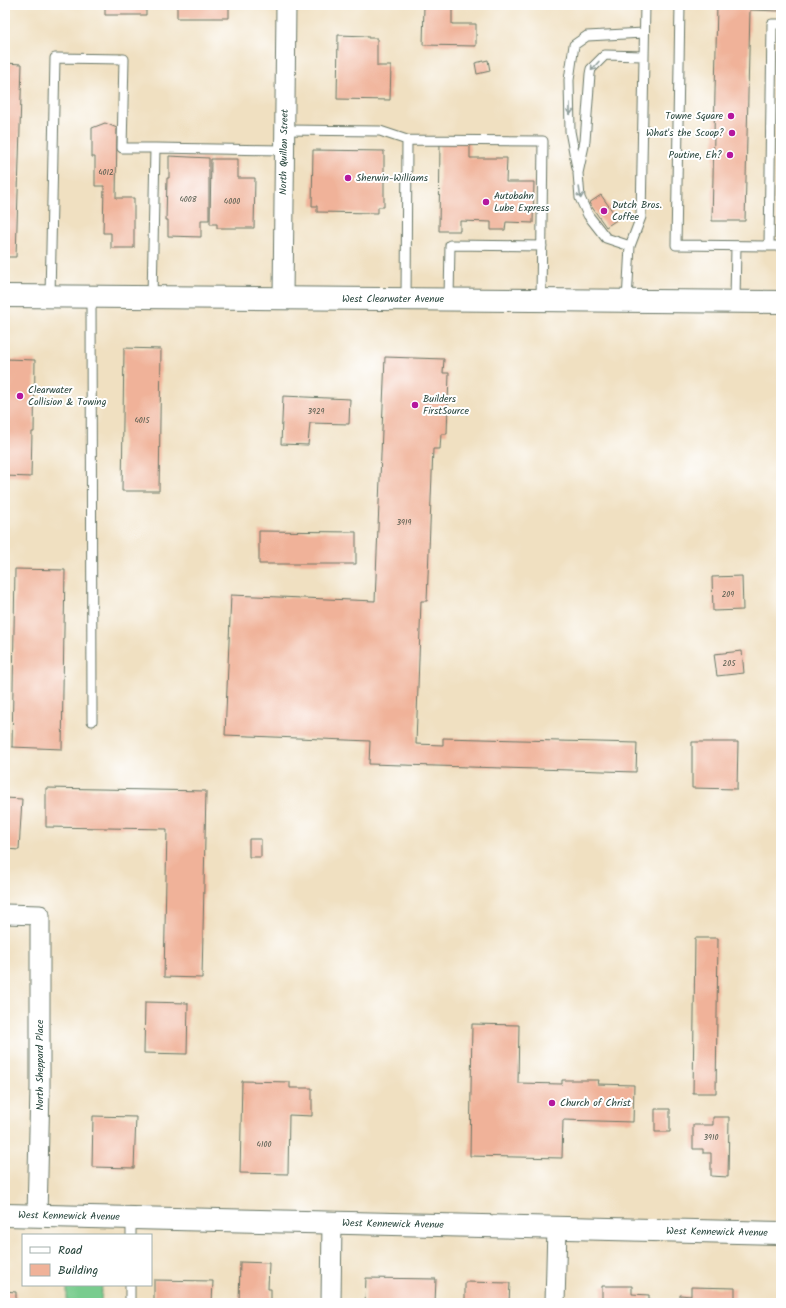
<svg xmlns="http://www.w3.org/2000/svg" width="786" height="1308" viewBox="0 0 786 1308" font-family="Kalam,sans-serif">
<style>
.green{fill:#79cc8e;stroke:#4c8461}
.building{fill:#f0b299}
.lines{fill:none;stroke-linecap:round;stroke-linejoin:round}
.service-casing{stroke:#687665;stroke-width:11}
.minor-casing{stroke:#687665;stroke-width:21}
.tertiary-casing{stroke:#687665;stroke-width:24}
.primary-casing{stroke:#687665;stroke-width:24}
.service{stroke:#fff;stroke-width:9}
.minor{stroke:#fff;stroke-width:19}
.tertiary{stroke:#fff;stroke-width:22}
.primary{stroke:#fff;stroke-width:22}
.oneway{stroke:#8f9e9a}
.poi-dot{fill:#b5179e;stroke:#fff;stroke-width:1.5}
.labels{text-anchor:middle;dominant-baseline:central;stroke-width:4;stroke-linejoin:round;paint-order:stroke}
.number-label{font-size:8px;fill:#535a4d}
.poi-label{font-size:10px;fill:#1f3d34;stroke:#fff;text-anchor:start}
.street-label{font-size:10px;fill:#1f3d34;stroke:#fff}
</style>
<rect width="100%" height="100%" fill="#fff"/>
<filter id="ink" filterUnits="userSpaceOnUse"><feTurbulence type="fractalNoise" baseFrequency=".025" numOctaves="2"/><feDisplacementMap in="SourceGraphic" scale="8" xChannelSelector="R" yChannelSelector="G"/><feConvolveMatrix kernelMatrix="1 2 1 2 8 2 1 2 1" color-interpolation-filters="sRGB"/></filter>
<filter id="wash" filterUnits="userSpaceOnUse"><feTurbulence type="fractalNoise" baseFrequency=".012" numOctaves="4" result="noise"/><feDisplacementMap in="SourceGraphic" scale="16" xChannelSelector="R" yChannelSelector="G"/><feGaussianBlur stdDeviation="0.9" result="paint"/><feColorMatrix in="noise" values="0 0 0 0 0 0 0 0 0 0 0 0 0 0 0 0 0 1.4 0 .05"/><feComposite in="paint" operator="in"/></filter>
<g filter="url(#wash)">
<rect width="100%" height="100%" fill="#f0e0c1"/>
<path class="green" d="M 67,1285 L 102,1285 L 101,1303 L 67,1303 Z"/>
<g id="blocks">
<path class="building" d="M 105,5 L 146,5 L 146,15 L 105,15 Z
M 177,5 L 229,5 L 229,18 L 177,18 Z
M 424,5 L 452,5 L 452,24 L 476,24 L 476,46 L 423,45 Z
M 717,5 L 781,5 L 781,11 L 750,10 L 745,221 L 712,221 Z
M 338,35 L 368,36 L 368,38 L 377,38 L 377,66 L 391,66 L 390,100 L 337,99 Z
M 488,60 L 490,71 L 477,74 L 475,63 Z
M 5,63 L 22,64 L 16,257 L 5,257 Z
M 105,123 L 117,128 L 116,198 L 134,198 L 134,248 L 111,248 L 111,233 L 103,233 L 104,186 L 95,186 L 95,157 L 92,157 L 92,128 Z
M 470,140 L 470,158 L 507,158 L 506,182 L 534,182 L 533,223 L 506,222 L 505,230 L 491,230 L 491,222 L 460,221 L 460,231 L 439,231 L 440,141 Z
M 313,150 L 384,151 L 384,207 L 378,207 L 378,213 L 317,212 L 317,206 L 312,206 Z
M 169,156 L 209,158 L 209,220 L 201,220 L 201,237 L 168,236 L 168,220 L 166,220 L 167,178 L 169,178 Z
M 211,159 L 238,159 L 238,178 L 255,178 L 254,228 L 217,228 L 217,224 L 210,224 Z
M 601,195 L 618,219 L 606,227 L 589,203 Z
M 124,348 L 161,349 L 159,491 L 122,491 Z
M 385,357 L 444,359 L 443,373 L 449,373 L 447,434 L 441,434 L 440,449 L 433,449 L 427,601 L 421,601 L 416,744 L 443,745 L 443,738 L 637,743 L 636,772 L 369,764 L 370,741 L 225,735 L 231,595 L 375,601 Z
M 5,359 L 35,360 L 34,432 L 32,432 L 31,477 L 5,476 Z
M 283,396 L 350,399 L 349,424 L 310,423 L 308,445 L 281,444 Z
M 259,531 L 356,532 L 356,564 L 259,564 Z
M 15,569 L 65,570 L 62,749 L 12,747 Z
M 742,576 L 743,610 L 713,611 L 712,577 Z
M 742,651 L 744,673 L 717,676 L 714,654 Z
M 692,742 L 738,742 L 737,789 L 692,788 Z
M 46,788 L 206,791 L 202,978 L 164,977 L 167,829 L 46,827 Z
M 5,798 L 22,799 L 19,850 L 5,849 Z
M 249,839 L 261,839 L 261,857 L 249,857 Z
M 695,938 L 718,938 L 716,1093 L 693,1093 Z
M 145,1002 L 188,1003 L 187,1054 L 144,1053 Z
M 472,1024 L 519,1025 L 518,1083 L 562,1084 L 562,1080 L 599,1080 L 598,1084 L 634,1085 L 633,1122 L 563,1120 L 562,1158 L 470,1156 Z
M 242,1081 L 290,1082 L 290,1088 L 312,1088 L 312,1116 L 289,1115 L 288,1174 L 240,1173 Z
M 655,1109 L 670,1109 L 670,1132 L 655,1132 Z
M 93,1116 L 136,1117 L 134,1168 L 92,1167 Z
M 713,1117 L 729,1117 L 728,1177 L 711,1176 L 711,1153 L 703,1153 L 703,1149 L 693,1149 L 693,1125 L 713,1125 Z
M 240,1262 L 269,1263 L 268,1289 L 271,1289 L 271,1303 L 239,1303 Z
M 366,1278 L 436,1279 L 435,1303 L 365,1303 Z
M 154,1280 L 213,1281 L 212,1303 L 154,1303 Z
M 465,1282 L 510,1283 L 509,1303 L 465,1303 Z
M 602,1286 L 632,1286 L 632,1294 L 649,1295 L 649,1303 L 602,1303 Z
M 691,1287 L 735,1288 L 735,1303 L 680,1303 L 680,1295 L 691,1296 Z
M 5,1291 L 16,1292 L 16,1303 L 5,1303 Z"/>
</g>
</g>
<g filter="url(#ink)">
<use href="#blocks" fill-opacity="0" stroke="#687665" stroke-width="1"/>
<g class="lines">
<defs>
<path id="service" d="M 680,5 L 676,245 L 769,246 L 772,24 L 781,24
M 285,130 L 380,131 L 407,140
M 577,168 L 570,131 L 569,80 L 574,45 L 587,36 L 644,33
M 630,246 L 606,238 L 588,215 L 580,198 L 578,173 L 585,141 L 590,74 L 591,69 L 605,55 L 643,56
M 769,246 L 781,246
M 50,296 L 55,58 L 124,59 L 122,148 L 155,148
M 91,297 L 92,721
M 152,297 L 155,148 L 284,150
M 406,299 L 407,140 L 543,141 L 541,300
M 449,299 L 450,245 L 542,246
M 627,301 L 630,246 L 641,217 L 645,5
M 735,301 L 736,246
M 131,1235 L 131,1218
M 130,1303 L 130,1285"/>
<path id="minor" d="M 283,298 L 286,5
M 5,914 L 40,915 L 40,1088 L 37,1216
M 331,1303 L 332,1222
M 555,1303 L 557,1228"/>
<path id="tertiary" d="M 5,1215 L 781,1233"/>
<path id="primary" d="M 5,296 L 781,302"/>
</defs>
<use href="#service" class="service-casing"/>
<use href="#minor" class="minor-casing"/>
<use href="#tertiary" class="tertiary-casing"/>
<use href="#primary" class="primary-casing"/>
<use href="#service" class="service"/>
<use href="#minor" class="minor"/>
<use href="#tertiary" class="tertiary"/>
<use href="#primary" class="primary"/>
</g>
<defs><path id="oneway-shaft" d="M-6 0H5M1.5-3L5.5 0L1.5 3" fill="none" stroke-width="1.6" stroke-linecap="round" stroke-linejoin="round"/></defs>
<g class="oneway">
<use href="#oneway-shaft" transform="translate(595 66) rotate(130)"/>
<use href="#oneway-shaft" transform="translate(570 109) rotate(89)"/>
<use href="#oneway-shaft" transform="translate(580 193) rotate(82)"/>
</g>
</g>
<g class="poi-dot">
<circle cx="731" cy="116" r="4"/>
<circle cx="732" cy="133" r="4"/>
<circle cx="730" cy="155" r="4"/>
<circle cx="348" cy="178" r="4"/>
<circle cx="486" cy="202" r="4"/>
<circle cx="604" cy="211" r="4"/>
<circle cx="20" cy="396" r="4"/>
<circle cx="415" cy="405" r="4"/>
<circle cx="552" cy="1103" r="4"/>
</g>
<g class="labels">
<g class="number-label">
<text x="106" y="172">4012</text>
<text x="188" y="199">4008</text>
<text x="232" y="201">4000</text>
<text x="316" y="411">3929</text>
<text x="142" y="420">4015</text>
<text x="404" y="522">3919</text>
<text x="728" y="594">209</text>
<text x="729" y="663">205</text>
<text x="711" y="1137">3910</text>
<text x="264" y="1144">4100</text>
</g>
<g class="poi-label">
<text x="723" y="116" text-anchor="end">Towne Square</text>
<text x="724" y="133" text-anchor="end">What's the Scoop?</text>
<text x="722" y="155" text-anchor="end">Poutine, Eh?</text>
<text x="356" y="178">Sherwin-Williams</text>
<text x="494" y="196">Autobahn<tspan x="494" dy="12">Lube Express</tspan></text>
<text x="612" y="205">Dutch Bros.<tspan x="612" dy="12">Coffee</tspan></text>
<text x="28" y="390">Clearwater<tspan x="28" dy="12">Collision &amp; Towing</tspan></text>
<text x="423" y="399">Builders<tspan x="423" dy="12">FirstSource</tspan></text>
<text x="560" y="1103">Church of Christ</text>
</g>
<g class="street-label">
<text transform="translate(284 152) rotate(-89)">North Quillan Street</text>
<text x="393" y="299">West Clearwater Avenue</text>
<text transform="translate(40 1065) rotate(-90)">North Sheppard Place</text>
<text transform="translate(69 1216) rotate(1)">West Kennewick Avenue</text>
<text transform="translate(393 1224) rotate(1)">West Kennewick Avenue</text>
<text transform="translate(717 1232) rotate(1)">West Kennewick Avenue</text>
</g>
</g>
<rect width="786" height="1308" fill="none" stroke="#fff" stroke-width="20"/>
<rect x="22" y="1234" width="130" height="52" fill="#ffffff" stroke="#a5b1ae"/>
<rect x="30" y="1247" width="20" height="6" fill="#ffffff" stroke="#a5b1ae"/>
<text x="58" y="1254" font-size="12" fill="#1f3d34">Road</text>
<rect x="30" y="1264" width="20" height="12" fill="#f0b299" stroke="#a5b1ae"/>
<text x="58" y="1274" font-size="12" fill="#1f3d34">Building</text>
</svg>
